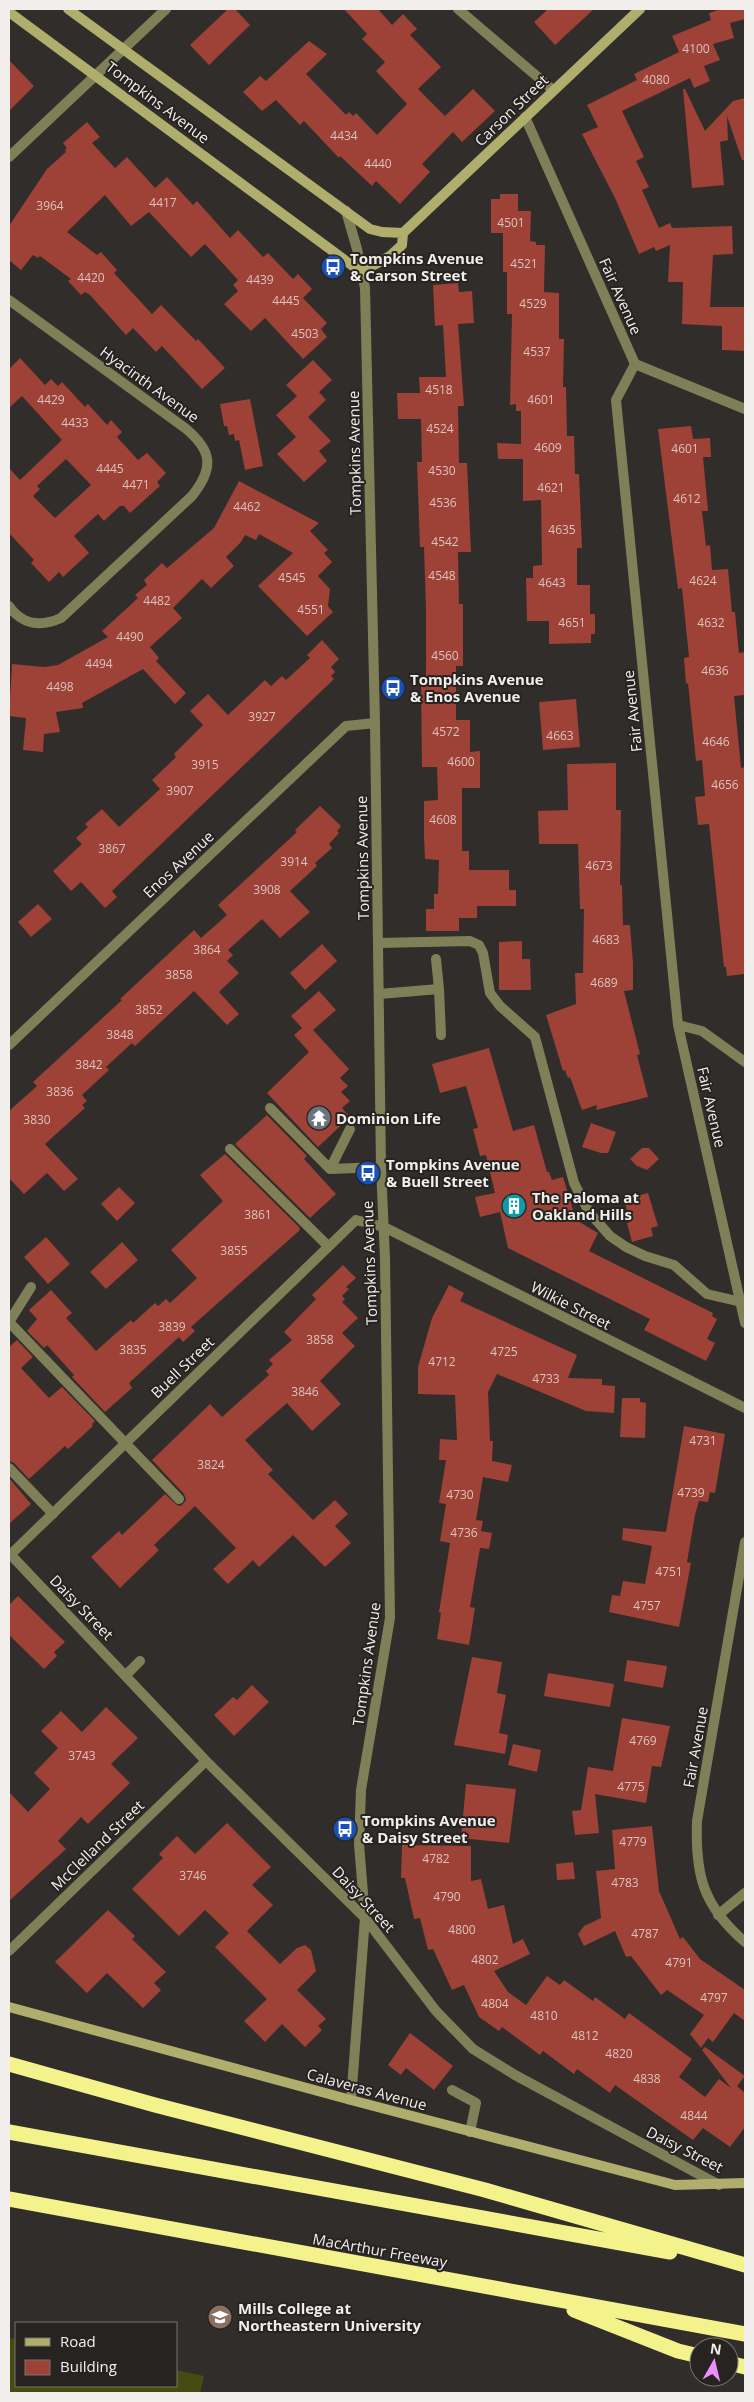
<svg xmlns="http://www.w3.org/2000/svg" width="754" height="2402" viewBox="0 0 754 2402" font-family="'Open Sans',sans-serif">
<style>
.park{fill:#464b12}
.building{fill:#9e4136;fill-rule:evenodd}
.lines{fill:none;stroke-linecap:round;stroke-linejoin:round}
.lane{stroke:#808058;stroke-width:10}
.street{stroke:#808058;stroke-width:10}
.secondary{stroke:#afae6d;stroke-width:10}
.highway{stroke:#f4f38b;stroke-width:15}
.labels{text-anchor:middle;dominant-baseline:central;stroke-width:4;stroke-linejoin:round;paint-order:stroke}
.number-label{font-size:12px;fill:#dcc3be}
.street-label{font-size:15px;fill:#f1eeec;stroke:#272320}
.poi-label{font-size:15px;font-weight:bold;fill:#f1eeec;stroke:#272320;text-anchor:start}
</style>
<rect width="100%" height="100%" fill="#312d2a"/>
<path class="park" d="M 9,2338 L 16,2339 L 16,2386 L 176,2386 L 176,2370 L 204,2376 L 200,2393 L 9,2393 Z"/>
<path class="building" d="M 228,9 L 235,9 L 250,25 L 209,65 L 190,45 Z
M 344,9 L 378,9 L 392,25 L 403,14 L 417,29 L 410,35 L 441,67 L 418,89 L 445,116 L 473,89 L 495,111 L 462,142 L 453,132 L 422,164 L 430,172 L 400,204 L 376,181 L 372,186 L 340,156 L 339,158 L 304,121 L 300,125 L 276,100 L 262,111 L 243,92 L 260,76 L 266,81 L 309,41 L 327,54 L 306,74 L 346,115 L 349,112 L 353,116 L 356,113 L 377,135 L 407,104 L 376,71 L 385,62 L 362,39 L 367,34 Z
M 548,9 L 594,9 L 555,45 L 534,22 Z
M 721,9 L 745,9 L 745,19 L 730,23 L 734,38 L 713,44 L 720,60 L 704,66 L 710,81 L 694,88 L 690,78 L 622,111 L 644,157 L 636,161 L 649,187 L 642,190 L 659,228 L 670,223 L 672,228 L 732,226 L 733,254 L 713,255 L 710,307 L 745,307 L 745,351 L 722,350 L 722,326 L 682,324 L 683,282 L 668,282 L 670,245 L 656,251 L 654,247 L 639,254 L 615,198 L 582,134 L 598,127 L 587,105 L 637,80 L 634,74 L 679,52 L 672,36 L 711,20 L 709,13 Z
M 9,60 L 34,86 L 9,111 Z
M 683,89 L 685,89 L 705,131 L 733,101 L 745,98 L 745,160 L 742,160 L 727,116 L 728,140 L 720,142 L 724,185 L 692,188 Z
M 87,122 L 100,137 L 92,143 L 115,168 L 127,157 L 155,188 L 167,177 L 193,205 L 197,201 L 230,238 L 238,230 L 263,257 L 268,253 L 293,279 L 298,274 L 312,289 L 303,298 L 327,323 L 321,329 L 327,337 L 303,359 L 265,318 L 251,331 L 224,304 L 238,291 L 233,285 L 238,280 L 205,244 L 191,257 L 149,212 L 131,226 L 105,195 L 67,232 L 97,255 L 101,252 L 117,270 L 114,273 L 152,314 L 161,305 L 196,341 L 198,339 L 225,368 L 202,389 L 162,346 L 156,352 L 133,328 L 126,335 L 90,295 L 85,292 L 81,295 L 68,281 L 71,279 L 40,256 L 38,258 L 33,255 L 21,270 L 9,260 L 9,226 L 47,169 L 66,152 L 65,150 L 67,148 L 63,143 Z
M 500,194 L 518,194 L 518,211 L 531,211 L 530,241 L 536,242 L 536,245 L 545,245 L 544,292 L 559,293 L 559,339 L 564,339 L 563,387 L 566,387 L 567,436 L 574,436 L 575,474 L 579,474 L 582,548 L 577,548 L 577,585 L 590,585 L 590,614 L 595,614 L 595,634 L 591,634 L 591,643 L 549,644 L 549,621 L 527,621 L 526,578 L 533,578 L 533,566 L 542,565 L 541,500 L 523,501 L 523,459 L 498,459 L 497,443 L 521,444 L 521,411 L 516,411 L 516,404 L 510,405 L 512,314 L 507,314 L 507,272 L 503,272 L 503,233 L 491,233 L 491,199 L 500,199 Z
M 458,283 L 459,292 L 472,291 L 474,323 L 458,324 L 464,406 L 458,406 L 459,463 L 467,463 L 471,552 L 458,552 L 459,604 L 463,604 L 463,666 L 456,666 L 456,720 L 470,720 L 470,752 L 480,751 L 480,788 L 462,788 L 462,851 L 469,851 L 469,870 L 509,870 L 509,890 L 516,890 L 516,906 L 477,906 L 477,918 L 459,918 L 459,931 L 426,931 L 426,909 L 434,909 L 434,894 L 438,894 L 439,860 L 425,859 L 424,837 L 424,801 L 438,800 L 437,767 L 422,767 L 421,682 L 426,682 L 426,609 L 424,547 L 420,547 L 417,462 L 422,462 L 421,419 L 398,419 L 397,393 L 420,393 L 419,377 L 446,377 L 443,325 L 435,326 L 433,285 Z
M 20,358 L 45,385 L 51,379 L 58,386 L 62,382 L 85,407 L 88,404 L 107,425 L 111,420 L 122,432 L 117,437 L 138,460 L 147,453 L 166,473 L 157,482 L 160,486 L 130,513 L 124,506 L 120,506 L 104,521 L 98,514 L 74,536 L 89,553 L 63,577 L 59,572 L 49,582 L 31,563 L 34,560 L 9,533 L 9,468 L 20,480 L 62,440 L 22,396 L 9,408 L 9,369 ZM 66,459 L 91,485 L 55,518 L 33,496 L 40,489 L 37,486 Z
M 313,360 L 332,380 L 319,392 L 326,400 L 308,417 L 331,441 L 319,451 L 327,461 L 304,482 L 277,454 L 296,437 L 276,415 L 297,396 L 286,385 Z
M 250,399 L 263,466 L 245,470 L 239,440 L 235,441 L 234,434 L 229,435 L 227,426 L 224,426 L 220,404 Z
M 691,426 L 693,439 L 710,438 L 711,457 L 703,457 L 708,511 L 702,511 L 706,546 L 710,545 L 712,570 L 728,569 L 732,612 L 735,612 L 739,653 L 745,652 L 745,695 L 734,696 L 741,768 L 745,767 L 745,974 L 727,976 L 726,967 L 724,967 L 709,824 L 698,825 L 695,797 L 705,796 L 702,760 L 696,761 L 688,683 L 686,684 L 684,658 L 689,657 L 682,588 L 678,589 L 658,429 Z
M 239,481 L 319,523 L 310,531 L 328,550 L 324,553 L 332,562 L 318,576 L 330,589 L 328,606 L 333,612 L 307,636 L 258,586 L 293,553 L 259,534 L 256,540 L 245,535 L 241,542 L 226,557 L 234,566 L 211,588 L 202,579 L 173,608 L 182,618 L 150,647 L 159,658 L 156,661 L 186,693 L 175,704 L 143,669 L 82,703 L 83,708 L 56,712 L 60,732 L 44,734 L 43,752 L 23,750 L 26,718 L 9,716 L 12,664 L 44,667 L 58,665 L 108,637 L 102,631 L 138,598 L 135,595 L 147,585 L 144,580 L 162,563 L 167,568 L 214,528 Z
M 322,640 L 339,659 L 331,667 L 335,672 L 331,676 L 334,679 L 112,891 L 117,897 L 105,908 L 81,882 L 71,891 L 53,871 L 82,844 L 76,838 L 88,827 L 85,824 L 102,809 L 119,827 L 160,789 L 152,780 L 176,757 L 174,754 L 203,725 L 190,711 L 208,694 L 228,715 L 265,680 L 271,686 L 282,676 L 286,680 L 310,658 L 307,655 Z
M 576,699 L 580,747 L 543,750 L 539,702 Z
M 616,763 L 616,810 L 621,810 L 620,885 L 622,885 L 623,925 L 630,925 L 633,963 L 633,990 L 624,991 L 640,1054 L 637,1055 L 648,1097 L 596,1110 L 597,1105 L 582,1110 L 570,1077 L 568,1078 L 565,1070 L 563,1071 L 546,1015 L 576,1004 L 575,973 L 583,973 L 584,909 L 580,909 L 578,844 L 539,844 L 538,811 L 568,810 L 567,764 Z
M 320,806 L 341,826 L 337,831 L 339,833 L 329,844 L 332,848 L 315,863 L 317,866 L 290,891 L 310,912 L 280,938 L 262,919 L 228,950 L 233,955 L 227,961 L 239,973 L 219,992 L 239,1014 L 227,1025 L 194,991 L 135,1046 L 132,1043 L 106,1067 L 109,1070 L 82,1095 L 87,1101 L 82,1105 L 85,1108 L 45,1144 L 78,1179 L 64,1191 L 47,1173 L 24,1194 L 9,1178 L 9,1111 L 37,1086 L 33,1082 L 122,1000 L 120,999 L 194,930 L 201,938 L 227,915 L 218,905 L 297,832 L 295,830 Z
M 38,904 L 52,919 L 31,937 L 18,922 Z
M 522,941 L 522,959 L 530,959 L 531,990 L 499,990 L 499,942 Z
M 322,944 L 337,961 L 305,990 L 290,973 Z
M 319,991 L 336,1010 L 313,1030 L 349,1069 L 340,1078 L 348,1086 L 341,1092 L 350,1101 L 342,1108 L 350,1117 L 318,1147 L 267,1093 L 309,1052 L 294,1035 L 302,1028 L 291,1016 Z
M 489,1048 L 513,1131 L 534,1125 L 547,1172 L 549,1172 L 552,1180 L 563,1177 L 576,1220 L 598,1233 L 589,1251 L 713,1313 L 712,1316 L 717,1319 L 707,1339 L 715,1343 L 706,1361 L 644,1330 L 650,1319 L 508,1248 L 500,1212 L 480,1217 L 475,1197 L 495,1193 L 486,1155 L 480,1156 L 473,1129 L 478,1128 L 466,1086 L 440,1093 L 432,1064 Z
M 267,1115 L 307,1156 L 304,1159 L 336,1194 L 310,1218 L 235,1144 Z
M 591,1123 L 616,1132 L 608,1153 L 601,1153 L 582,1147 Z
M 642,1148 L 649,1148 L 659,1159 L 647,1170 L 637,1166 L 630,1159 Z
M 225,1154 L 299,1227 L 300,1230 L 191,1327 L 195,1331 L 183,1342 L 179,1337 L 129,1383 L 132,1388 L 105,1412 L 72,1377 L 74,1375 L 47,1345 L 44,1348 L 27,1331 L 37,1319 L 29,1310 L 51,1290 L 72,1313 L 66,1318 L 96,1351 L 131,1320 L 133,1323 L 155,1303 L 158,1306 L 166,1299 L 170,1303 L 197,1278 L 171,1250 L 223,1201 L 200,1175 Z
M 119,1187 L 135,1203 L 117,1221 L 101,1204 Z
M 648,1193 L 658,1226 L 651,1228 L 653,1236 L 632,1242 L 627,1223 L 630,1222 L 624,1199 Z
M 46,1237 L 70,1264 L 48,1284 L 24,1257 Z
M 122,1242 L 138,1260 L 106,1289 L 90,1272 Z
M 343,1265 L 356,1278 L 346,1287 L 349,1289 L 342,1296 L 345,1299 L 342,1302 L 358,1318 L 342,1333 L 355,1346 L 320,1381 L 341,1404 L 312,1431 L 287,1403 L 245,1440 L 273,1470 L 268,1474 L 313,1520 L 335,1500 L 348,1514 L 335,1526 L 351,1543 L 325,1567 L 293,1535 L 259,1567 L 253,1560 L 228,1584 L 213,1569 L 236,1548 L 195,1506 L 154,1545 L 159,1550 L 120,1588 L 91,1557 L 119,1531 L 122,1535 L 165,1494 L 177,1505 L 181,1506 L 186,1500 L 184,1494 L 152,1460 L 210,1404 L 222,1417 L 269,1375 L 266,1371 L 273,1364 L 269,1360 L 292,1340 L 284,1332 L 316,1299 L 312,1295 Z
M 449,1285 L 464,1293 L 460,1301 L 577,1355 L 568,1378 L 602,1379 L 602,1385 L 615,1386 L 614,1413 L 586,1411 L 497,1374 L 488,1392 L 490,1441 L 493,1441 L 492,1461 L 512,1465 L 508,1482 L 483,1477 L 476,1520 L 483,1521 L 481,1531 L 492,1533 L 489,1549 L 480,1548 L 470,1607 L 475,1608 L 469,1645 L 437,1639 L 441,1613 L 439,1612 L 450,1543 L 440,1541 L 446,1504 L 439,1503 L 446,1460 L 439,1460 L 440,1439 L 457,1440 L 455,1395 L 418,1394 L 418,1367 L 432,1318 Z
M 17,1340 L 33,1357 L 21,1368 L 49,1398 L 62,1387 L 95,1421 L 92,1424 L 93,1426 L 68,1449 L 65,1446 L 29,1479 L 14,1463 L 9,1461 L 9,1347 Z
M 622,1398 L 640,1398 L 640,1402 L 646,1403 L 645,1438 L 620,1437 Z
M 684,1426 L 725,1434 L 715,1493 L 710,1492 L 708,1502 L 699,1501 L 695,1515 L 687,1562 L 691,1563 L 679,1627 L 609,1612 L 612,1595 L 620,1596 L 623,1581 L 645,1584 L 652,1546 L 622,1540 L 623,1528 L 666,1532 Z
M 9,1478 L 31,1504 L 9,1524 Z
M 18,1596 L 65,1642 L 54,1652 L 57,1656 L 44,1669 L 9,1635 L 9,1605 Z
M 472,1657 L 502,1662 L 497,1693 L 506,1695 L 499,1733 L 508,1735 L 505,1754 L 454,1745 Z
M 627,1660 L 667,1666 L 663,1688 L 624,1681 Z
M 548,1673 L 614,1684 L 610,1707 L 544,1696 Z
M 252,1685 L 269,1702 L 234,1736 L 214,1715 L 233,1697 L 237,1700 Z
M 106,1707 L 138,1738 L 111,1764 L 130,1783 L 88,1824 L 81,1817 L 58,1841 L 66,1849 L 9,1901 L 9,1792 L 28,1812 L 50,1789 L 34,1773 L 58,1748 L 41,1731 L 61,1711 L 82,1732 Z
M 622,1718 L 670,1726 L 661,1767 L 652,1766 L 646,1803 L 595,1794 L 599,1833 L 575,1835 L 572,1811 L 581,1810 L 588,1767 L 613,1771 Z
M 513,1744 L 541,1750 L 537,1772 L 508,1765 Z
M 466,1784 L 516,1789 L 509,1843 L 461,1838 Z
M 227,1823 L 271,1867 L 252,1885 L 273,1905 L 247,1931 L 280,1964 L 297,1948 L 305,1945 L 311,1950 L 316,1971 L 297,1990 L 326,2019 L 318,2026 L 322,2030 L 305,2047 L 282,2024 L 265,2042 L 244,2021 L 267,1999 L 215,1947 L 229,1933 L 205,1910 L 179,1936 L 132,1889 L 163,1858 L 159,1854 L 177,1836 L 195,1854 Z
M 652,1826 L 659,1891 L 680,1939 L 683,1937 L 700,1959 L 745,1990 L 745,2021 L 734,2013 L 713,2042 L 708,2038 L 701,2048 L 690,2034 L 704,2015 L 667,1990 L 661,1995 L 631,1956 L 626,1957 L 615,1931 L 584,1946 L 578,1934 L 584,1926 L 601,1918 L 596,1871 L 615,1869 L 612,1830 Z
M 402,1845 L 471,1846 L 471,1881 L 481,1879 L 488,1909 L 504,1905 L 513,1944 L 523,1939 L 530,1954 L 494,1971 L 508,1992 L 526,2005 L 547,1976 L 560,1985 L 564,1980 L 593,2001 L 595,1997 L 625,2019 L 629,2013 L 692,2059 L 679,2077 L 705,2097 L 719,2079 L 731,2088 L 702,2050 L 705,2047 L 745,2076 L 737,2086 L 745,2093 L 745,2127 L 730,2147 L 703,2128 L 693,2140 L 615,2085 L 610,2093 L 577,2069 L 574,2074 L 543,2051 L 540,2055 L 502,2027 L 499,2031 L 479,2017 L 464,1985 L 452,1990 L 433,1949 L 428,1950 L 420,1918 L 414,1919 L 405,1878 L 401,1878 Z
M 573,1862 L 575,1879 L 557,1880 L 556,1864 Z
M 108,1910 L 135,1936 L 132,1939 L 166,1972 L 154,1983 L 161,1990 L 143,2008 L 107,1973 L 87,1993 L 55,1962 Z
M 410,2033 L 453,2066 L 434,2090 L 406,2068 L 401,2075 L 388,2065 Z"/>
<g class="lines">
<path class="lane" d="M 378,943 L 470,941 L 479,945 L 483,953 L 490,993 L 500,1006 L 535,1037 L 574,1183 L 589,1212 L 610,1236 L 626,1247 L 645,1256 L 674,1265 L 707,1294 L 741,1302
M 439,989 L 441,1035
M 379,994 L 439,989 L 436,959
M 270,1108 L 330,1169 L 381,1167
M 230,1149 L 328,1246
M 330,1169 L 350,1129
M 31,1287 L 9,1322 L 179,1499
M 9,1468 L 53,1514
M 126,1675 L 140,1661
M 718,1915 L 745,1893
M 452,2090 L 476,2103 L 470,2132"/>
<path class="street" d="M 458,9 L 553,90
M 525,117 L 635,364 L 616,400 L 678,1025 L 745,1323
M 9,157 L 166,9
M 346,211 L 357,249 L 365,288 L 375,723 L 381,1167 L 385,1258 L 390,1618 L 361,1790 L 359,1844 L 365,1918 L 351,2100
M 9,300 L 185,428 C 213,451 214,468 192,496 L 61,618 C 41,627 22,625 9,606
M 635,364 L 745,409
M 678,1025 L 702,1031 L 745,1062
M 9,1045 L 346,726 L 375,723
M 745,1542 L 697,1821 C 695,1875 703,1906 745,1942
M 10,1554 L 206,1761 L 365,1918 L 436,2011 L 473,2049 L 515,2075 L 719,2185
M 9,1556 L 356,1220 L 384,1227 L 745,1408
M 9,1951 L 206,1761"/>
<path class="secondary" d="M 68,9 L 370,229 L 382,232 L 403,233
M 9,12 L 361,272 L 390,256 L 402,245 L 403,233
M 403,233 L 640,9
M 9,2007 L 351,2100 L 675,2185 L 745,2183"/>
<path class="highway" d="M 9,2064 L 155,2105 L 485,2190 L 745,2265
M 9,2132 L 670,2252
M 9,2199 L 745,2334
M 574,2310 L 678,2351 L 699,2356
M 729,2363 L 745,2367"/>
</g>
<defs>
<symbol id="bus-disc" viewBox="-11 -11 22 22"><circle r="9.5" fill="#1a4fb4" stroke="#272320"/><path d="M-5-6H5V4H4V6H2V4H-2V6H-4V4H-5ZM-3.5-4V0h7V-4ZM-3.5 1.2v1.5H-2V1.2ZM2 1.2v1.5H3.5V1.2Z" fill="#fff"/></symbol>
<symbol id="temple-disc" viewBox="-11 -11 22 22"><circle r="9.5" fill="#6b7280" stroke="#272320"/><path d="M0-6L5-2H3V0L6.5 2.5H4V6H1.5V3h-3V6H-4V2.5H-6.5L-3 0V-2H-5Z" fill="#fff"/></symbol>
<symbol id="building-disc" viewBox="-11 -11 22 22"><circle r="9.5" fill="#0f9aa8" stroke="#272320"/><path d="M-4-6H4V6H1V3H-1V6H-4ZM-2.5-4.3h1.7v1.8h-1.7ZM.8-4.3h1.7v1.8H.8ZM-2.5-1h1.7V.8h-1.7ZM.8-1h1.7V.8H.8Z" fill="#fff"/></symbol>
<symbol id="university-disc" viewBox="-11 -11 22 22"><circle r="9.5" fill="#8d6e63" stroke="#272320"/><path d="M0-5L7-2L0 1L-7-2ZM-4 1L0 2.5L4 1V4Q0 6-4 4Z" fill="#fff"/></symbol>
</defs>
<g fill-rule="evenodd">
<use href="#bus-disc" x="319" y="253" width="28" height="28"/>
<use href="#bus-disc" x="379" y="674" width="28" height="28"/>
<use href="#temple-disc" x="305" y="1104" width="28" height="28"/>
<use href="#bus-disc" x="354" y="1159" width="28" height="28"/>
<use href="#building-disc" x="500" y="1192" width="28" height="28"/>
<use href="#bus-disc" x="331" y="1815" width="28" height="28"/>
<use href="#university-disc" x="206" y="2303" width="28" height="28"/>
</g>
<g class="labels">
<g class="number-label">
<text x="696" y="48">4100</text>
<text x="656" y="79">4080</text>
<text x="344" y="135">4434</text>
<text x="378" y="163">4440</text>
<text x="163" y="202">4417</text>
<text x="50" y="205">3964</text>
<text x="511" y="222">4501</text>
<text x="524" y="263">4521</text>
<text x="91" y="277">4420</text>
<text x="260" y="279">4439</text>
<text x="286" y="300">4445</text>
<text x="533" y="303">4529</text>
<text x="305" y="333">4503</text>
<text x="537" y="351">4537</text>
<text x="439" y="389">4518</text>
<text x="51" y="399">4429</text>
<text x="541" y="399">4601</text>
<text x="75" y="422">4433</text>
<text x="440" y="428">4524</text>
<text x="548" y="447">4609</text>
<text x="685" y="448">4601</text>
<text x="110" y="468">4445</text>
<text x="442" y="470">4530</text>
<text x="136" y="484">4471</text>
<text x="551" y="487">4621</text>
<text x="687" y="498">4612</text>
<text x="443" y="502">4536</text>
<text x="247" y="506">4462</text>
<text x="562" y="529">4635</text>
<text x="445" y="541">4542</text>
<text x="442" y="575">4548</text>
<text x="292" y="577">4545</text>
<text x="703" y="580">4624</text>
<text x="552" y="582">4643</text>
<text x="157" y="600">4482</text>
<text x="311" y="609">4551</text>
<text x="572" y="622">4651</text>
<text x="711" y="622">4632</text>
<text x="130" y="636">4490</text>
<text x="445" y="655">4560</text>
<text x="99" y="663">4494</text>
<text x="715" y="670">4636</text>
<text x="60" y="686">4498</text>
<text x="262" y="716">3927</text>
<text x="446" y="731">4572</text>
<text x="560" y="735">4663</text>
<text x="716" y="741">4646</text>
<text x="461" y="761">4600</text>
<text x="205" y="764">3915</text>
<text x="725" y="784">4656</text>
<text x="180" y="790">3907</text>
<text x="443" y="819">4608</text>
<text x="112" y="848">3867</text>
<text x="294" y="861">3914</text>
<text x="599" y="865">4673</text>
<text x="267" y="889">3908</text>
<text x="606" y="939">4683</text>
<text x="207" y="949">3864</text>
<text x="179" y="974">3858</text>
<text x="604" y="982">4689</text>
<text x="149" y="1009">3852</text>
<text x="120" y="1034">3848</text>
<text x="89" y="1064">3842</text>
<text x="60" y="1091">3836</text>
<text x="37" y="1119">3830</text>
<text x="258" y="1214">3861</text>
<text x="234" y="1250">3855</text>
<text x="172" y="1326">3839</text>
<text x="320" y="1339">3858</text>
<text x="133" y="1349">3835</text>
<text x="504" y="1351">4725</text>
<text x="442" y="1361">4712</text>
<text x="546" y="1378">4733</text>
<text x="305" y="1391">3846</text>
<text x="703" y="1440">4731</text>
<text x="211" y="1464">3824</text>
<text x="691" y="1492">4739</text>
<text x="460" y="1494">4730</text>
<text x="464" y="1532">4736</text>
<text x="669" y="1571">4751</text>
<text x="647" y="1605">4757</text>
<text x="643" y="1740">4769</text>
<text x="82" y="1755">3743</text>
<text x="631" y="1786">4775</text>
<text x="633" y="1841">4779</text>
<text x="436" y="1858">4782</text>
<text x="193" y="1875">3746</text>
<text x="625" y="1882">4783</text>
<text x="447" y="1896">4790</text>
<text x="462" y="1929">4800</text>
<text x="645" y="1933">4787</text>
<text x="485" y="1959">4802</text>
<text x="679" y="1962">4791</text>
<text x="714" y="1997">4797</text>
<text x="495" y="2003">4804</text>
<text x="544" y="2015">4810</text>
<text x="585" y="2035">4812</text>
<text x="619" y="2053">4820</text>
<text x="647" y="2078">4838</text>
<text x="694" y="2115">4844</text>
</g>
<g class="street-label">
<text transform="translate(158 102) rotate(37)">Tompkins Avenue</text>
<text transform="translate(511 110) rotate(-44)">Carson Street</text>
<text transform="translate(621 296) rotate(66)">Fair Avenue</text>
<text transform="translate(150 384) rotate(36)">Hyacinth Avenue</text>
<text transform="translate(354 453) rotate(-91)">Tompkins Avenue</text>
<text transform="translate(632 711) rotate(-96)">Fair Avenue</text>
<text transform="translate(362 858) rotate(-91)">Tompkins Avenue</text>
<text transform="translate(178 864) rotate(-43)">Enos Avenue</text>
<text transform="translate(712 1107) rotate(77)">Fair Avenue</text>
<text transform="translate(369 1263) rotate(-92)">Tompkins Avenue</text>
<text transform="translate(571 1305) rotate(27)">Wilkie Street</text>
<text transform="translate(182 1367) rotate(-44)">Buell Street</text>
<text transform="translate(82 1607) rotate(46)">Daisy Street</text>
<text transform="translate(366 1664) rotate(-82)">Tompkins Avenue</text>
<text transform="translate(695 1747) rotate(-80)">Fair Avenue</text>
<text transform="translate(97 1845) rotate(-44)">McClelland Street</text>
<text transform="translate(364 1899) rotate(47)">Daisy Street</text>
<text transform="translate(367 2089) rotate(15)">Calaveras Avenue</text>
<text transform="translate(685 2149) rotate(27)">Daisy Street</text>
<text transform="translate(380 2250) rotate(10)">MacArthur Freeway</text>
</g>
<g class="poi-label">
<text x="350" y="258">Tompkins Avenue<tspan x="350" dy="17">&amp; Carson Street</tspan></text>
<text x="410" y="679">Tompkins Avenue<tspan x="410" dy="17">&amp; Enos Avenue</tspan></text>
<text x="336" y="1118">Dominion Life</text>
<text x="386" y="1164">Tompkins Avenue<tspan x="386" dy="17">&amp; Buell Street</tspan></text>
<text x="532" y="1197">The Paloma at<tspan x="532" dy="17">Oakland Hills</tspan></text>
<text x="362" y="1820">Tompkins Avenue<tspan x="362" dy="17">&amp; Daisy Street</tspan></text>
<text x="238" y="2308">Mills College at<tspan x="238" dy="17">Northeastern University</tspan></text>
</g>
</g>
<rect width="754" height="2402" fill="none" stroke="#f1eeec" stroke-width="20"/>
<rect x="15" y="2322" width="162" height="65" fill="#272320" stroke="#787472"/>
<rect x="25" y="2338" width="25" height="8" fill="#afae6d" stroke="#787472"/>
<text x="60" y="2347" font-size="15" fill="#f1eeec">Road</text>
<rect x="25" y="2360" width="25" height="15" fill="#9e4136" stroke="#787472"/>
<text x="60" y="2372" font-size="15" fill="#f1eeec">Building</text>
<g transform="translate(714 2362) rotate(8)"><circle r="24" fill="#272320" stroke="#787472"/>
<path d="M0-4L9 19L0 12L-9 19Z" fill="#eb8dfc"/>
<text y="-8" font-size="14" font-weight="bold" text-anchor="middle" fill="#f1eeec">N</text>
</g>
</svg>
